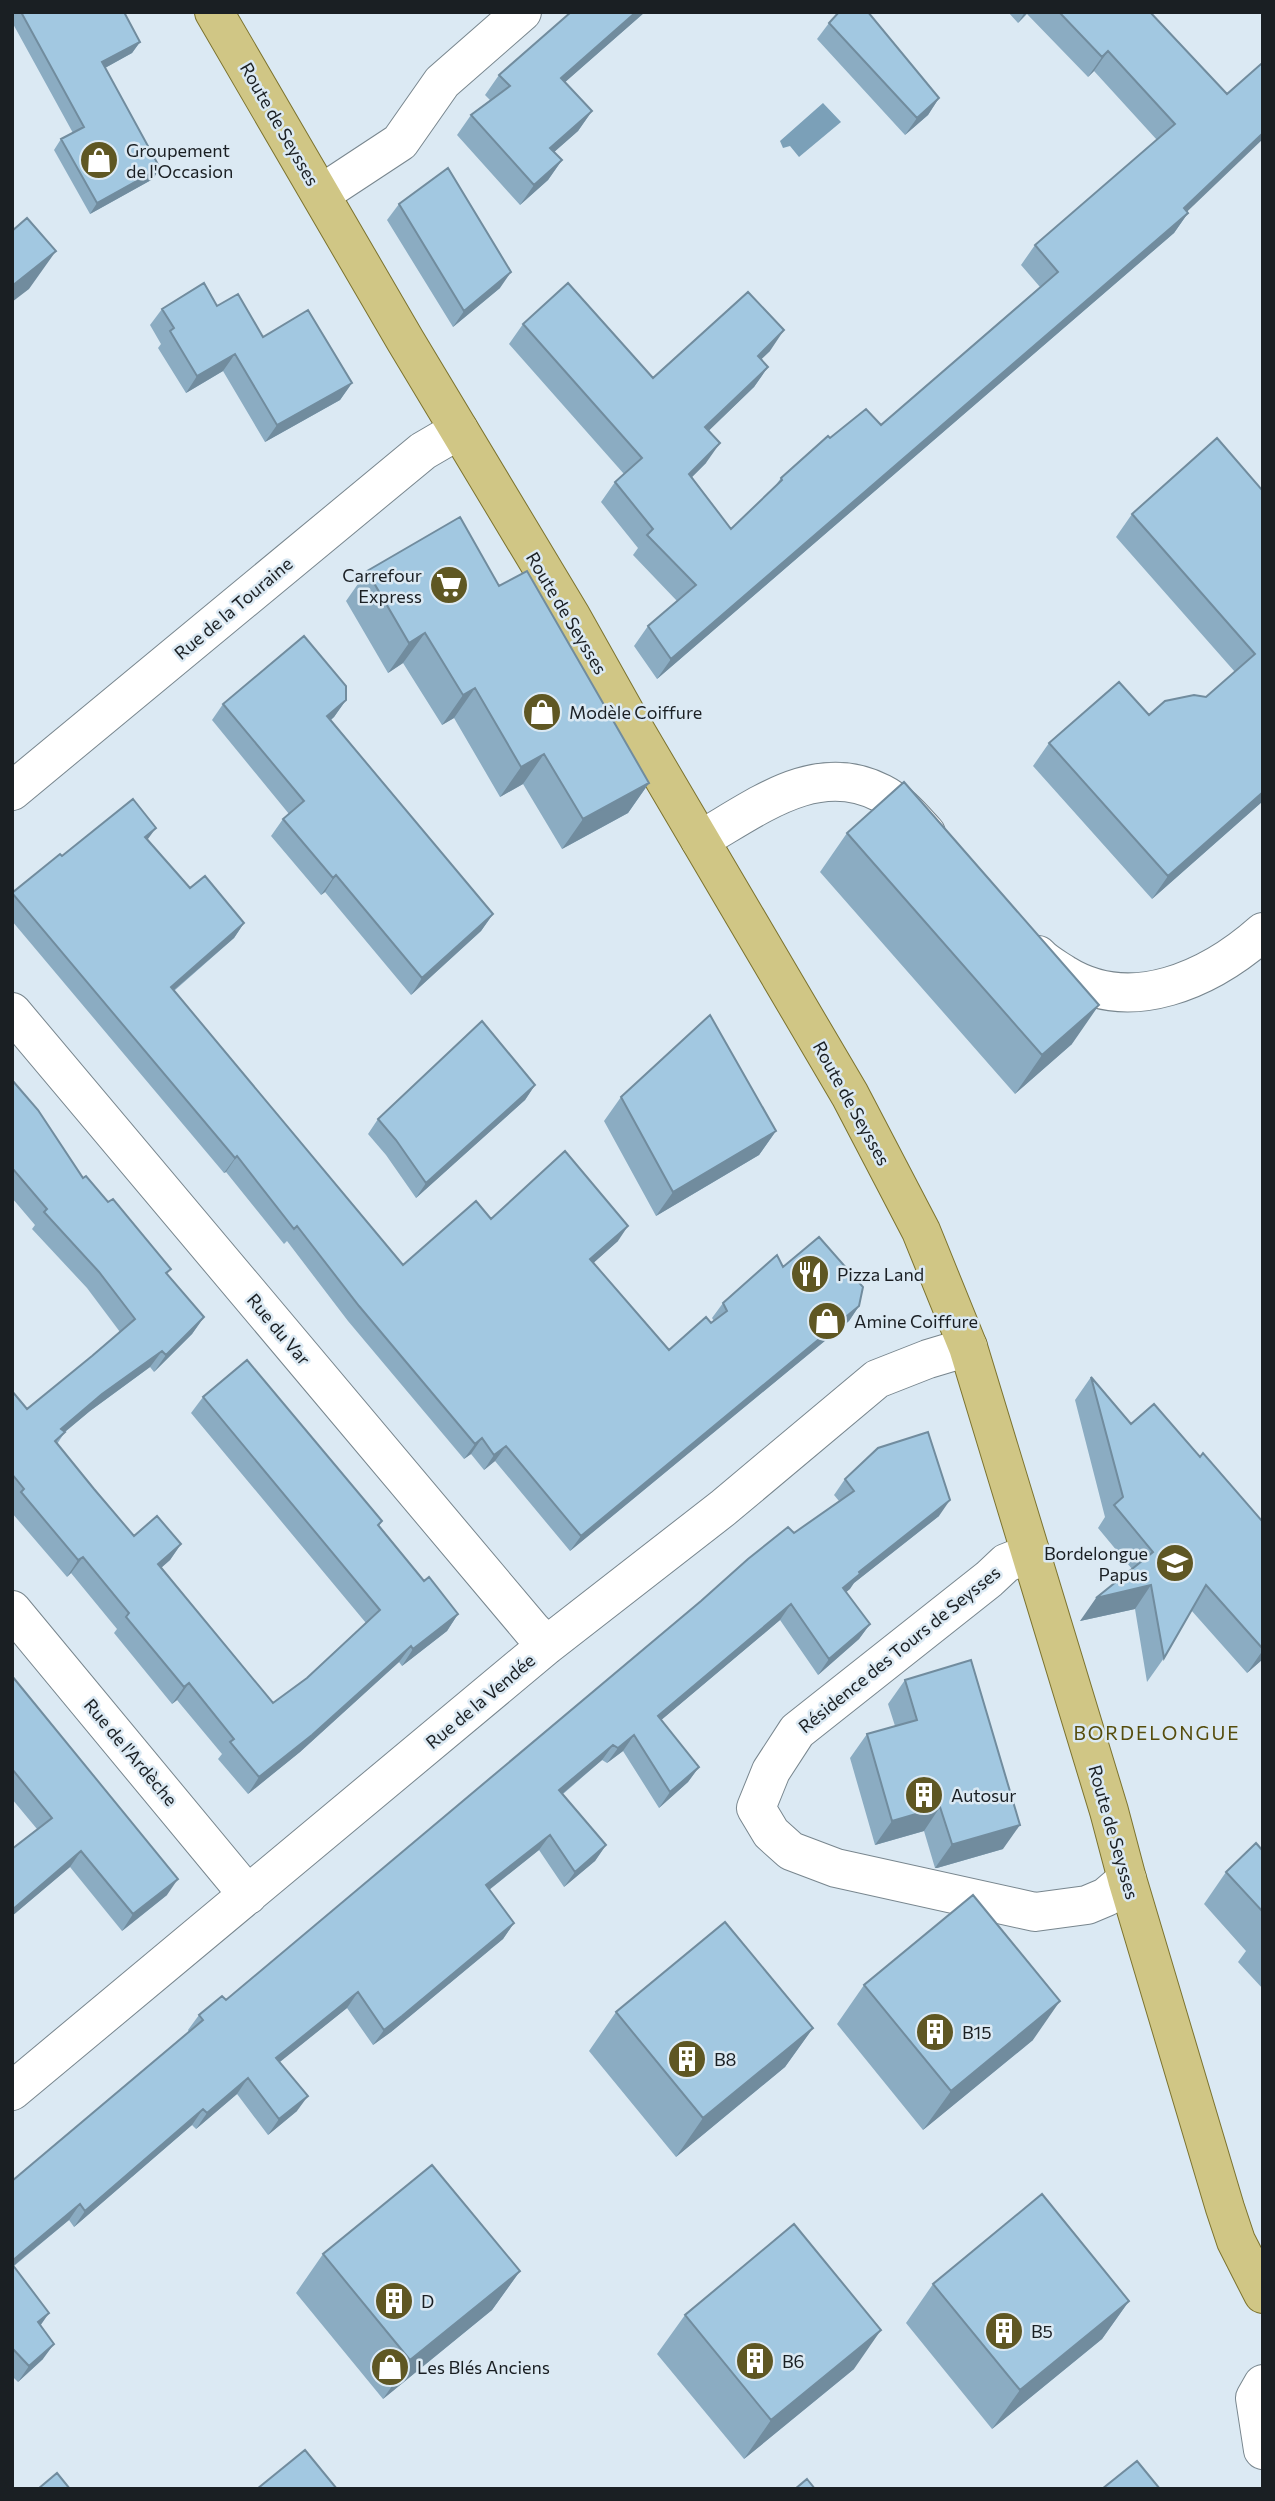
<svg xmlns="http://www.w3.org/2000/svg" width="1275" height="2501" viewBox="0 0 1275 2501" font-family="Commissioner,sans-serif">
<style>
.water{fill:#7ba0b8}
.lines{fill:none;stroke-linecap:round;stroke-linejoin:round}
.minor-casing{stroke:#78868e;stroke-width:40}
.major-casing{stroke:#7c732e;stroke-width:40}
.minor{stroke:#fff;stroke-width:38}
.major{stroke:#d0c685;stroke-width:38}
.wall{fill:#8bacc2}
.shaded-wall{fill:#718c9e}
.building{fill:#a2c8e1;stroke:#718c9e;stroke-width:2}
.labels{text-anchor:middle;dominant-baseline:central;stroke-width:5;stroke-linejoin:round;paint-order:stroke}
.street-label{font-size:18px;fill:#1a1f23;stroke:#dbe9f3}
.poi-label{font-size:18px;fill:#1a1f23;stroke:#dbe9f3;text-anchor:start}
.neighbourhood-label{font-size:19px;letter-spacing:2px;fill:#564d0d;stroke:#dbe9f3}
</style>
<rect width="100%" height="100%" fill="#dbe9f3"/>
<path class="water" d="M 823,103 L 841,122 L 799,157 L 790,146 L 783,148 L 780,141 Z"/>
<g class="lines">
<defs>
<path id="minor" d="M 321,194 L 400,142 L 442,82 L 522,12
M 12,791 L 423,451 L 459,430
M 700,840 C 755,809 816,759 881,793 C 899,802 913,819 926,833
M 1038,955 C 1045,963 1055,968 1064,974 C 1131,1016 1210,979 1263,932
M 12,1012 L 532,1630 L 547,1645
M 1031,1553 L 1006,1563 L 989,1579 L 797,1731 L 771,1771 L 756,1808 L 771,1833 L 791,1851 L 836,1868 L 1035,1912 L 1087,1905 L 1106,1897 L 1127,1879
M 12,1610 L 248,1895
M 12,2091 L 547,1645 L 723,1508 L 877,1379 L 928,1359 L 968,1347
M 1263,2384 L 1255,2398 L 1263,2450"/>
<path id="major" d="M 214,12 L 405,340 L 571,616 L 631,723 L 850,1095 L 921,1231 L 968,1347 L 1109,1811 L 1127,1879 L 1225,2208 L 1236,2241 L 1263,2294"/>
</defs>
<use href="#minor" class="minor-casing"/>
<use href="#major" class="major-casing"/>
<use href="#minor" class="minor"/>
<use href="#major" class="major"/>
</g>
<path class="wall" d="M 12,12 L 124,12 L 140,42 L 132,53 L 105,68 L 153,179 L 90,214 L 54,150 L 61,139 L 73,133 L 12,22 Z
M 571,12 L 645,12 L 565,82 L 592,111 L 578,131 L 554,152 L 562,160 L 548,180 L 520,205 L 457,135 L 471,115 L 490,100 L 485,95 L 499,75 Z
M 1008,12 L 1150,12 L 1227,94 L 1187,211 L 1188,213 L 1174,233 L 657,679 L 634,646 L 648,626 L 677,601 L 633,555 L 638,548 L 601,502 L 615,482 L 624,474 L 509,344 L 523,324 L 653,378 L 770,351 L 761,359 L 768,367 L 754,387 L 708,431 L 706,463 L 692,477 L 731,529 L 773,489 L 781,478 L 830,438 L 881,425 L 1040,287 L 1021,265 L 1035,245 L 1157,140 L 1094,71 L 1088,77 L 1027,14 L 1018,23 Z
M 829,23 L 939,98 L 928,115 L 905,135 L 817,39 Z
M 399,204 L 500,288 L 453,327 L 387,220 Z
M 217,306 L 263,337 L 352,383 L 340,400 L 265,442 L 223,371 L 186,393 L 158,348 L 161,344 L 150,325 L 162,309 Z
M 1263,491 L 1263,801 L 1152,899 L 1033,766 L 1049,743 L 1149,715 L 1206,697 L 1235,672 L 1116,537 L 1132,514 Z
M 367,571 L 499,586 L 649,783 L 628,813 L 562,849 L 523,784 L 500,797 L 454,718 L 442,725 L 403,663 L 388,673 L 346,601 Z
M 346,700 L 334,717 L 331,720 L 493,914 L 481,931 L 411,995 L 325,892 L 321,895 L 271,836 L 283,819 L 289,814 L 212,720 L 223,704 Z
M 847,833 L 1072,1044 L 1015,1094 L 820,872 Z
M 148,840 L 190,888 L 244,923 L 234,938 L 174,991 L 403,1265 L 491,1219 L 618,1241 L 593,1263 L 669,1350 L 714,1321 L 712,1318 L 723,1303 L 783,1267 L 859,1306 L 849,1321 L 570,1551 L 495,1461 L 484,1470 L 471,1454 L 464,1459 L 348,1321 L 287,1241 L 284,1244 L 226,1172 L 224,1173 L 12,921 L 12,893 L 62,856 Z
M 12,1080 L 83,1178 L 108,1202 L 171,1269 L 167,1274 L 204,1317 L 192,1334 L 154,1372 L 150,1367 L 90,1411 L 65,1432 L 57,1444 L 134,1536 L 181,1544 L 170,1560 L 161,1568 L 273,1703 L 307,1678 L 366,1623 L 191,1413 L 203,1397 L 382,1521 L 379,1526 L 424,1581 L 458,1614 L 447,1631 L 402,1666 L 399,1662 L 300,1752 L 248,1794 L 218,1759 L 222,1754 L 177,1700 L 172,1704 L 114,1633 L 117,1629 L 71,1573 L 67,1577 L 12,1513 L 12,1391 L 27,1409 L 92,1356 L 120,1332 L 87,1288 L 32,1229 L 35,1225 L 12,1198 Z
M 535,1085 L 525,1100 L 416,1198 L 386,1155 L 368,1134 L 378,1119 Z
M 621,1097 L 776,1131 L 759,1155 L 656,1216 L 604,1121 Z
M 1091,1377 L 1131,1424 L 1200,1457 L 1263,1522 L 1263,1659 L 1247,1673 L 1191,1610 L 1164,1658 L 1147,1682 L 1135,1609 L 1080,1621 L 1132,1569 L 1098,1528 L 1105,1517 L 1075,1400 Z
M 845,1479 L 939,1516 L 854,1583 L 846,1592 L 870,1624 L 859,1639 L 818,1675 L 780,1620 L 661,1720 L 699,1767 L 688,1782 L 659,1808 L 623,1751 L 607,1763 L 602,1760 L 563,1794 L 606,1845 L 595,1861 L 564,1887 L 539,1850 L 489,1890 L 514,1923 L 503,1939 L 391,2032 L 373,2045 L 347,2008 L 279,2062 L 297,2111 L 268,2135 L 237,2094 L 196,2129 L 192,2125 L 74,2227 L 69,2220 L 14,2266 L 49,2313 L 40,2325 L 43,2359 L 18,2382 L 12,2376 L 12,2181 L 189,2032 L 188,2030 L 199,2015 L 226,2000 L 794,1533 L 839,1501 L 834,1495 Z
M 12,1676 L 167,1895 L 122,1931 L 70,1867 L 12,1916 L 12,1849 L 37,1829 L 12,1799 Z
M 905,1680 L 1003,1849 L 937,1868 L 935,1868 L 924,1831 L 875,1845 L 850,1758 L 867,1734 L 895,1726 L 888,1704 Z
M 1263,1851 L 1263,1989 L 1238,1962 L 1246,1951 L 1204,1904 L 1226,1872 Z
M 864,1985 L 1033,2040 L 923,2130 L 837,2024 Z
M 616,2012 L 813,2028 L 785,2067 L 676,2157 L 589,2051 Z
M 323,2254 L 520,2271 L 492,2310 L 383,2399 L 296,2293 Z
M 933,2284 L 1129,2301 L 1102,2339 L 992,2429 L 906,2323 Z
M 685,2315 L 854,2369 L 744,2459 L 657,2354 Z"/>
<path class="shaded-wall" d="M 636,12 L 645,12 L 547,98 L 561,78 Z
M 1025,12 L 1028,12 L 1018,23 Z
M 140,42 L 132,53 L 94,74 L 102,62 Z
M 1108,51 L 1094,71 L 1088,77 L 1102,57 Z
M 939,98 L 928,115 L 905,135 L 917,118 Z
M 592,111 L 578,131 L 536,168 L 550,148 Z
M 1263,133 L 1263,139 L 1170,228 L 1184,208 Z
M 562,160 L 548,180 L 520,205 L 534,185 Z
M 160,168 L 153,179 L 90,214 L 97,203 Z
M 1188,213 L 1174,233 L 657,679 L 671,659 Z
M 56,251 L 29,289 L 12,302 L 12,286 Z
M 511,272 L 500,288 L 453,327 L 464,311 Z
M 784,330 L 770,351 L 744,376 L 758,356 Z
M 235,354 L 223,371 L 186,393 L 197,376 Z
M 768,367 L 754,387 L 691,448 L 705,427 Z
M 352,383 L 340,400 L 265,442 L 277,425 Z
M 720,443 L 706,463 L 675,494 L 689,474 Z
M 425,633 L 403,663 L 388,673 L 409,643 Z
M 475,688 L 454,718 L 442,725 L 463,695 Z
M 346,700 L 334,717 L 316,732 L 327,716 Z
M 544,754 L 523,784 L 500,797 L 521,767 Z
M 649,783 L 628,813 L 562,849 L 583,819 Z
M 1263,792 L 1263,801 L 1152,899 L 1168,876 Z
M 156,828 L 145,843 L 145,837 Z
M 336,875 L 325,892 L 321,895 L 333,878 Z
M 493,914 L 481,931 L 411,995 L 422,978 Z
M 244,923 L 234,938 L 160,1002 L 171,987 Z
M 1099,1005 L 1072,1044 L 1015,1094 L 1042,1055 Z
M 535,1085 L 525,1100 L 416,1198 L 426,1183 Z
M 776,1131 L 759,1155 L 656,1216 L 673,1192 Z
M 237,1156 L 226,1172 L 224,1173 L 235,1158 Z
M 628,1226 L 618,1241 L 580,1275 L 590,1259 Z
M 859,1306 L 849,1321 L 570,1551 L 581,1536 Z
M 204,1317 L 192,1334 L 154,1372 L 166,1355 Z
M 162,1351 L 150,1367 L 90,1411 L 49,1445 L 61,1429 L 102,1394 Z
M 482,1438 L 471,1454 L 464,1459 L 475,1444 Z
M 506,1446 L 495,1461 L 484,1470 L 494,1455 Z
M 950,1500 L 939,1516 L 854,1583 L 850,1589 L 832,1604 L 843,1588 L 859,1572 Z
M 181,1544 L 170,1560 L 146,1581 L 158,1564 Z
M 83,1557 L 71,1573 L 67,1577 L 78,1560 Z
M 1151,1585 L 1135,1609 L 1080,1621 L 1096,1598 Z
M 791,1604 L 780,1620 L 647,1732 L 658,1716 Z
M 458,1614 L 447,1631 L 402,1666 L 413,1649 Z
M 870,1624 L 859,1639 L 818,1675 L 829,1659 Z
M 411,1646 L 399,1662 L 300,1752 L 248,1794 L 259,1777 Z
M 1263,1650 L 1263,1659 L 1247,1673 Z
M 189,1683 L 177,1700 L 172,1704 L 184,1687 Z
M 634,1735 L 623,1751 L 607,1763 L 618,1748 Z
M 613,1745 L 602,1760 L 549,1805 L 559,1790 Z
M 699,1767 L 688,1782 L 659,1808 L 670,1792 Z
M 940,1807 L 924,1831 L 875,1845 L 892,1821 Z
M 1020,1825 L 1003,1849 L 937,1868 L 935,1868 L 952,1844 Z
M 550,1835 L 539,1850 L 475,1901 L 486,1885 Z
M 606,1845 L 595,1861 L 564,1887 L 575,1872 Z
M 81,1851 L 70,1867 L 12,1916 L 12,1910 Z
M 178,1879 L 167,1895 L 122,1931 L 133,1914 Z
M 514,1923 L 503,1939 L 391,2032 L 373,2045 L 384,2030 Z
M 358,1992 L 347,2008 L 265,2074 L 276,2058 Z
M 1060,2001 L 1033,2040 L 923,2130 L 951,2091 Z
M 813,2028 L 785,2067 L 676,2157 L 703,2118 Z
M 248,2078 L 237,2094 L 196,2129 L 207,2113 Z
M 308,2096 L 297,2111 L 268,2135 L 279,2119 Z
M 203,2109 L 192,2125 L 74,2227 L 85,2211 Z
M 80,2204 L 69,2220 L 12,2267 L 12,2261 Z
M 520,2271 L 492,2310 L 383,2399 L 410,2360 Z
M 1129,2301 L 1102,2339 L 992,2429 L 1020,2390 Z
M 49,2313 L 38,2329 L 38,2322 Z
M 881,2330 L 854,2369 L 744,2459 L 771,2420 Z
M 54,2344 L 43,2359 L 18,2382 L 29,2366 Z"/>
<path class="building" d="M 21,12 L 124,12 L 140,42 L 102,62 L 160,168 L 97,203 L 61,139 L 84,127 Z
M 571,12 L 636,12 L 561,78 L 592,111 L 550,148 L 562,160 L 534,185 L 471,115 L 510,86 L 499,75 Z
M 839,12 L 868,12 L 939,98 L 917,118 L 829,23 Z
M 1059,12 L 1150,12 L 1227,94 L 1261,64 L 1263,66 L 1263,133 L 1184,208 L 1188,213 L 671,659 L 648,626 L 696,585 L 647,535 L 653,529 L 615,482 L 642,458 L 523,324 L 568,283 L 653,378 L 748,292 L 784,330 L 758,356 L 768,367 L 705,427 L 720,443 L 689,474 L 731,529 L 782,480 L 781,478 L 828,436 L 830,438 L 866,409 L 881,425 L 1058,272 L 1035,245 L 1175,124 L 1108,51 L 1102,57 Z
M 448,168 L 511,272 L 464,311 L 399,204 Z
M 27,218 L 56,251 L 12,286 L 12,231 Z
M 204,283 L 217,306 L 238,294 L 263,337 L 308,310 L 352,383 L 277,425 L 235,354 L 197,376 L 170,331 L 174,328 L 162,309 Z
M 1217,438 L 1263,491 L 1263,792 L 1168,876 L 1049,743 L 1119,682 L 1149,715 L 1165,701 L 1194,695 L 1206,697 L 1255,654 L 1132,514 Z
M 460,517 L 499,586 L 527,571 L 649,783 L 583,819 L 544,754 L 521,767 L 475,688 L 463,695 L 425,633 L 409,643 L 367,571 Z
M 304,636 L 346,686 L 346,700 L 327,716 L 493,914 L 422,978 L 336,875 L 333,878 L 283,819 L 304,801 L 223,704 Z
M 904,782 L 1099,1005 L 1042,1055 L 847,833 Z
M 133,799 L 156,828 L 145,837 L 190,888 L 205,876 L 244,923 L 171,987 L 403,1265 L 476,1201 L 491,1219 L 565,1151 L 628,1226 L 590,1259 L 669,1350 L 706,1317 L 711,1323 L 727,1311 L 723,1303 L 777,1255 L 783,1267 L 819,1237 L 863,1287 L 859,1306 L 581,1536 L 506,1446 L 494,1455 L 482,1438 L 475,1444 L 359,1306 L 297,1226 L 294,1229 L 237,1156 L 235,1158 L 12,893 L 60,854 L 62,856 Z
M 710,1015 L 776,1131 L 673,1192 L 621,1097 Z
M 482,1021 L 535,1085 L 426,1183 L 396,1140 L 378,1119 Z
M 12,1080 L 38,1110 L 83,1178 L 86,1176 L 108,1202 L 113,1199 L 171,1269 L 166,1273 L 204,1317 L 166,1355 L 162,1351 L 102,1394 L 61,1429 L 65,1432 L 55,1441 L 94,1489 L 134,1536 L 157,1516 L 181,1544 L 158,1564 L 273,1703 L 307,1678 L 380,1610 L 203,1397 L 247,1360 L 382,1521 L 378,1525 L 424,1581 L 429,1577 L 458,1614 L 413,1649 L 411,1646 L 312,1735 L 259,1777 L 230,1742 L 234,1739 L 189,1683 L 184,1687 L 126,1617 L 129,1613 L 83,1557 L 78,1560 L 21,1492 L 24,1489 L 12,1474 L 12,1391 L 27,1409 L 92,1356 L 135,1319 L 99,1272 L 44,1212 L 47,1209 L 12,1168 Z
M 1091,1377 L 1131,1424 L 1154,1404 L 1200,1457 L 1203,1453 L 1263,1522 L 1263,1649 L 1206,1585 L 1164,1658 L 1151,1585 L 1096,1598 L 1153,1552 L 1114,1505 L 1123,1497 Z
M 928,1432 L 950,1500 L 859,1572 L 860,1574 L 843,1588 L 870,1624 L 829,1659 L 791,1604 L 658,1716 L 699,1767 L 670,1792 L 634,1735 L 618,1748 L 613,1745 L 559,1790 L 606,1845 L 575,1872 L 550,1835 L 486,1885 L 514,1923 L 402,2016 L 384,2030 L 358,1992 L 276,2058 L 308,2096 L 279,2119 L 248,2078 L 207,2113 L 203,2109 L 85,2211 L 80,2204 L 12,2261 L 12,2181 L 203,2020 L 199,2015 L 222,1996 L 226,2000 L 701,1601 L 748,1559 L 788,1527 L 794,1533 L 854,1491 L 845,1479 L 878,1448 Z
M 971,1660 L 1020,1825 L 954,1844 L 952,1844 L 940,1807 L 892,1821 L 867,1734 L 917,1720 L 905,1680 Z
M 12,1676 L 178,1879 L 133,1914 L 81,1851 L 12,1910 L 12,1849 L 52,1818 L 12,1769 Z
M 1256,1843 L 1263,1851 L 1263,1912 L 1226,1872 Z
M 973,1895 L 1060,2001 L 951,2091 L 864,1985 Z
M 725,1922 L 813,2028 L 703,2118 L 616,2012 Z
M 432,2165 L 520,2271 L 410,2360 L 323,2254 Z
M 1042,2194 L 1129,2301 L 1020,2390 L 933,2284 Z
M 794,2224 L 881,2330 L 771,2420 L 685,2315 Z
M 12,2264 L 49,2313 L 38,2322 L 54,2344 L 29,2366 L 12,2348 Z
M 305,2450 L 337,2489 L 257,2489 Z
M 1137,2461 L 1160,2489 L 1102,2489 Z
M 57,2473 L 70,2489 L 38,2489 Z
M 807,2479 L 815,2489 L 795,2489 Z"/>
<defs>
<symbol id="shop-disc" viewBox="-11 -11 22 22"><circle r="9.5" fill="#5f5723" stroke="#dbe9f3"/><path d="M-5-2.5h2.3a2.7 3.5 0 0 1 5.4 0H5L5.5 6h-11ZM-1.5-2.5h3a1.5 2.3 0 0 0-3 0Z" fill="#fff"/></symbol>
<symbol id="supermarket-disc" viewBox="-11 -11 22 22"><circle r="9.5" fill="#5f5723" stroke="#dbe9f3"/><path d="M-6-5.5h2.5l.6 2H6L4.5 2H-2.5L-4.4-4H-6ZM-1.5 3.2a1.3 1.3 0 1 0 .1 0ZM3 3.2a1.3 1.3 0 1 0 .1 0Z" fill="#fff"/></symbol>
<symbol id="restaurant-disc" viewBox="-11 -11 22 22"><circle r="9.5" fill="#5f5723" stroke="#dbe9f3"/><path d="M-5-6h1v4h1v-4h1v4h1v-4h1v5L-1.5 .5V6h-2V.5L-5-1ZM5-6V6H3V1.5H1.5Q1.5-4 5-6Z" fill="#fff"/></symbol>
<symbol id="school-disc" viewBox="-11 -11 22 22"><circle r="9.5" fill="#5f5723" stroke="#dbe9f3"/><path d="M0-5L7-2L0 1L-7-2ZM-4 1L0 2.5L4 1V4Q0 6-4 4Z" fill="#fff"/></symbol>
<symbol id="building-disc" viewBox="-11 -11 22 22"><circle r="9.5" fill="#5f5723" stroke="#dbe9f3"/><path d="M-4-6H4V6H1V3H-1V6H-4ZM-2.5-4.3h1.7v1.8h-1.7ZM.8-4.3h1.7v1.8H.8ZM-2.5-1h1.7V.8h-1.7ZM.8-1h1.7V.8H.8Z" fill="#fff"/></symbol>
</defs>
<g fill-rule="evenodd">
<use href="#shop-disc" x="77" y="138" width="44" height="44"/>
<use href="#supermarket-disc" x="427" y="563" width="44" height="44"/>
<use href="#shop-disc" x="520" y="690" width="44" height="44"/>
<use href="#restaurant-disc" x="788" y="1252" width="44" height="44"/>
<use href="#shop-disc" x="805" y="1299" width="44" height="44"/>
<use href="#school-disc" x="1153" y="1541" width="44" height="44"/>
<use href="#building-disc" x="902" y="1773" width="44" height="44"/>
<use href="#building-disc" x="913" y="2010" width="44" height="44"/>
<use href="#building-disc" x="665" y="2037" width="44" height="44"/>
<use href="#building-disc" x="372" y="2279" width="44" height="44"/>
<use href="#building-disc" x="982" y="2309" width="44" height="44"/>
<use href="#building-disc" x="733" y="2339" width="44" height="44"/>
<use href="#shop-disc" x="368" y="2345" width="44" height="44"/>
</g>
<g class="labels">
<g class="street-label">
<text transform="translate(280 124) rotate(60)">Route de Seysses</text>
<text transform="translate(233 608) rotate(-40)">Rue de la Touraine</text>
<text transform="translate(567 613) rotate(59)">Route de Seysses</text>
<text transform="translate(852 1103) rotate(61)">Route de Seysses</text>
<text transform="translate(279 1329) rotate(50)">Rue du Var</text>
<text transform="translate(899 1649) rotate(-39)">Résidence des Tours de Seysses</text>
<text transform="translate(480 1701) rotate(-40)">Rue de la Vendée</text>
<text transform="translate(131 1752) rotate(50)">Rue de l'Ardèche</text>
<text transform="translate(1114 1832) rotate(74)">Route de Seysses</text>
</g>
<g class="poi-label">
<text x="126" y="150">Groupement<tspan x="126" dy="21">de l'Occasion</tspan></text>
<text x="422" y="575" text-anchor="end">Carrefour<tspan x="422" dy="21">Express</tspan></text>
<text x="569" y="712">Modèle Coiffure</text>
<text x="837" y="1274">Pizza Land</text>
<text x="854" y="1321">Amine Coiffure</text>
<text x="1148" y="1553" text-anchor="end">Bordelongue<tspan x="1148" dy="21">Papus</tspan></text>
<text x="951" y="1795">Autosur</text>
<text x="962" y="2032">B15</text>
<text x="714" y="2059">B8</text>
<text x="421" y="2301">D</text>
<text x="1031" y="2331">B5</text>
<text x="782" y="2361">B6</text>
<text x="417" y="2367">Les Blés Anciens</text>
</g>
<g class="neighbourhood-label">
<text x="1157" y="1732">BORDELONGUE</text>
</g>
</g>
<rect width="1275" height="2501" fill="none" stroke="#1a1f23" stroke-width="28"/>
</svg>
